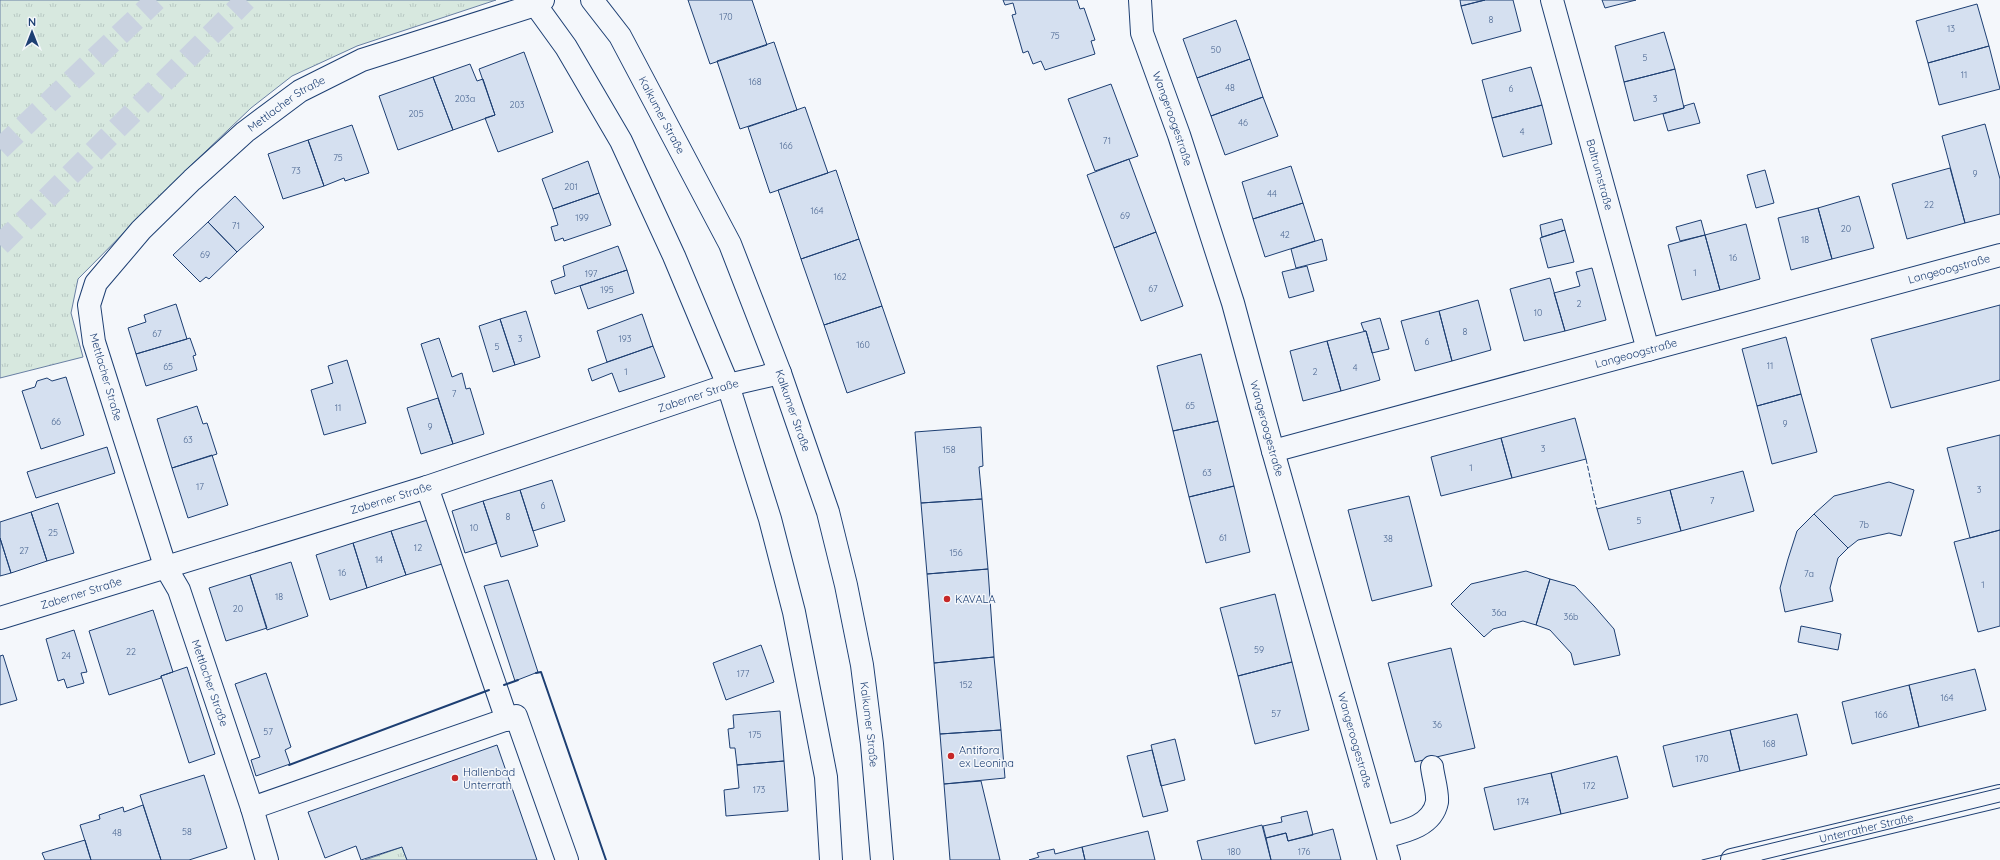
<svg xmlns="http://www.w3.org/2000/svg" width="2000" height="860" viewBox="0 0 2000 860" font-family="Quicksand,sans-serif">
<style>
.grass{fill:url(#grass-tufts);stroke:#687fa3}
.building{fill:#d5e0f0;stroke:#1d3f73}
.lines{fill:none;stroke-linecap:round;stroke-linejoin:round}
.highway-tunnel{stroke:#c9d2e0;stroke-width:22;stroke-dasharray:22 11;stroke-linecap:butt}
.minor-casing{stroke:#1d3f73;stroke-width:24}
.major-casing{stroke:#1d3f73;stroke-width:24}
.minor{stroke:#f4f7fb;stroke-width:22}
.major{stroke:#f4f7fb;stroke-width:22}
.tram{stroke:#1d3f73;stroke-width:1}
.fence{stroke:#1d3f73;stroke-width:1;stroke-dasharray:5 2;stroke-linecap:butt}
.wall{stroke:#1d3f73;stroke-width:2}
.poi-dot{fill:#c62828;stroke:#f4f7fb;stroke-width:1.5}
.labels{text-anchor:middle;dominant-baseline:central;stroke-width:3;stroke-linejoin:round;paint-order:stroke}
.number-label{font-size:9px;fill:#4b6792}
.street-label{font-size:11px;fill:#1d3f73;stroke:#f4f7fb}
.poi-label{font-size:11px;fill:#1d3f73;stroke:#f4f7fb;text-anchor:start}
</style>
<defs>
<pattern id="grass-tufts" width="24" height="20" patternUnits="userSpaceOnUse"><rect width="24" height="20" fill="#d7e8df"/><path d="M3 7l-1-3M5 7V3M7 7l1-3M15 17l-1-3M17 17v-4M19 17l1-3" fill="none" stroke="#b8c8c3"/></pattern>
</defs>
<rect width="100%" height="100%" fill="#f4f7fb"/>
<path class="grass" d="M 0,0 L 496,0 L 357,46 L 292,76 L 251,108 L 184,172 L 78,279 L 71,313 L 83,357 L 0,378 Z
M 402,847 L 407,860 L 365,860 Z"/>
<path class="building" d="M 688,0 L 752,0 L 767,45 L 710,64 Z
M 1003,0 L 1077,0 L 1080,9 L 1084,8 L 1095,40 L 1091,41 L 1095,54 L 1045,70 L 1041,61 L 1033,64 L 1028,51 L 1023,53 L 1012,15 L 1016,14 L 1013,3 L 1005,5 Z
M 1460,0 L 1485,0 L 1461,6 Z
M 1485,0 L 1513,0 L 1521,31 L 1472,44 L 1461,6 Z
M 1602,0 L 1636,0 L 1605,8 Z
M 1977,4 L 1989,46 L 1928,63 L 1916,21 Z
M 1236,20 L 1250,59 L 1197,78 L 1183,39 Z
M 1664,32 L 1675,69 L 1624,82 L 1615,46 Z
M 774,42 L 797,110 L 740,129 L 717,61 Z
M 1989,46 L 2000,89 L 1939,105 L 1928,63 Z
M 524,52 L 553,132 L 498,152 L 485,118 L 495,115 L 479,69 Z
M 1250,59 L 1263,97 L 1211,116 L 1197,78 Z
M 470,64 L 477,81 L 483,79 L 495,115 L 453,130 L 433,77 Z
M 1531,67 L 1542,105 L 1492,118 L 1482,80 Z
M 1675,69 L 1684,108 L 1634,121 L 1624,82 Z
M 433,77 L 453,130 L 398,150 L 379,96 Z
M 1111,84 L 1138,156 L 1095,171 L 1068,99 Z
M 1263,97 L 1278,136 L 1225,155 L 1211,116 Z
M 1694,103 L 1700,123 L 1668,131 L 1663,114 L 1684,108 L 1684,106 Z
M 1542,105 L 1552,144 L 1503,157 L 1492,118 Z
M 805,107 L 828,173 L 770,193 L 748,127 Z
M 1985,124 L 2000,179 L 2000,214 L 1965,223 L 1942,136 Z
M 352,125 L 369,173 L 345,181 L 344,178 L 324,186 L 308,140 Z
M 308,140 L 324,186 L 283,199 L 268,154 Z
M 1129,159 L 1156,232 L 1114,248 L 1087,175 Z
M 588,161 L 599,193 L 553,209 L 542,179 Z
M 1291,166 L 1303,203 L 1253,219 L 1242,182 Z
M 1950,168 L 1965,223 L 1907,239 L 1892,184 Z
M 836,170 L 859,239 L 801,259 L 778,190 Z
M 1765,170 L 1774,203 L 1756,208 L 1747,175 Z
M 599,193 L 611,225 L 564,241 L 563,238 L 555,241 L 551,227 L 558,225 L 553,209 Z
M 235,196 L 264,227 L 237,252 L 208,222 Z
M 1859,196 L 1874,248 L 1832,259 L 1818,208 Z
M 1303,203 L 1315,241 L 1265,257 L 1253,219 Z
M 1818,208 L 1832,259 L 1791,270 L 1778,218 Z
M 1562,219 L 1565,230 L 1542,237 L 1540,225 Z
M 1701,220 L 1705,235 L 1680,241 L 1676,227 Z
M 208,222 L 237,252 L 209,279 L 206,277 L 200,282 L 173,255 Z
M 1746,224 L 1760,279 L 1720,290 L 1705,235 Z
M 1565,230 L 1574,262 L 1548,268 L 1540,238 Z
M 1156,232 L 1183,306 L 1141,321 L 1114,248 Z
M 1705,235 L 1720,290 L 1682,300 L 1668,245 Z
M 859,239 L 882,306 L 824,325 L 801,259 Z
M 1322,239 L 1327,260 L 1296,268 L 1291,249 Z
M 618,246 L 627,270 L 555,294 L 551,281 L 565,276 L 563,266 Z
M 1307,266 L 1314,291 L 1289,298 L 1282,272 Z
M 1592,268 L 1606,320 L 1565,331 L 1554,293 L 1580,286 L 1576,272 Z
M 627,270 L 634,293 L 588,309 L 580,286 Z
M 1550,278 L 1565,331 L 1524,341 L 1510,289 Z
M 1478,300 L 1491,350 L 1452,361 L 1439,311 Z
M 176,304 L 187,339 L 136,354 L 128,328 L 146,322 L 144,315 Z
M 2000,305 L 2000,380 L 1891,408 L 1871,339 Z
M 882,306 L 905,373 L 847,393 L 824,325 Z
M 526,311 L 540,357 L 515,365 L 500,319 Z
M 1439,311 L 1452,361 L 1415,371 L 1401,321 Z
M 642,314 L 653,346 L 607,362 L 597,331 Z
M 1380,318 L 1389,349 L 1372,353 L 1366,331 L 1364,331 L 1361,323 Z
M 500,319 L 515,365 L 493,372 L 479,326 Z
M 1366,331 L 1380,380 L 1341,391 L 1327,341 Z
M 1786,337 L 1801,394 L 1757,406 L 1742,349 Z
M 190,338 L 196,355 L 193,356 L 197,370 L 146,386 L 136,354 Z
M 439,338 L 452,377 L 462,373 L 466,389 L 470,388 L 484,434 L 453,444 L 421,344 Z
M 1327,341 L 1341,391 L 1303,401 L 1290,351 Z
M 653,346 L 665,377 L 619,392 L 612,373 L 592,381 L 588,369 Z
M 1201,354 L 1218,421 L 1173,431 L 1157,366 Z
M 347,360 L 366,423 L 324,435 L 311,390 L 333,383 L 328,366 Z
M 66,377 L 84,435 L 41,449 L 22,391 L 35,387 L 37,381 L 47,378 L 52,381 Z
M 1801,394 L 1817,452 L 1772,464 L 1757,406 Z
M 438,398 L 453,444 L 421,454 L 407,408 Z
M 197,406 L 203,424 L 207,423 L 217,454 L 172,468 L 157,419 Z
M 1575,418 L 1586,459 L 1512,478 L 1501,438 Z
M 1218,421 L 1234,486 L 1189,497 L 1173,431 Z
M 981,427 L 983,466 L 979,467 L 982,499 L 921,503 L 915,432 Z
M 2000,435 L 2000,530 L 1970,538 L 1947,448 Z
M 1501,438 L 1512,478 L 1441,496 L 1431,457 Z
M 107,447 L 115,473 L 36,498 L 27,472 Z
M 212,455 L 228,505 L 188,518 L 172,468 Z
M 1743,471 L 1754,511 L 1681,531 L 1670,490 Z
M 552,480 L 565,521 L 533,531 L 520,490 Z
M 1889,482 L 1914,490 L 1901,536 L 1889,533 L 1858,540 L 1848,548 L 1814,514 L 1834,496 Z
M 1234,486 L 1250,552 L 1206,563 L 1189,497 Z
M 520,490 L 538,546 L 501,557 L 483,501 Z
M 1670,490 L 1681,531 L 1609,550 L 1597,509 Z
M 1409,496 L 1432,586 L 1372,601 L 1348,510 Z
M 982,499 L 988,569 L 927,574 L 921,503 Z
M 483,501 L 497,543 L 465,553 L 452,511 Z
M 58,503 L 74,553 L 47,561 L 31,512 Z
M 31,512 L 47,561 L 11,573 L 0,538 L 0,522 Z
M 1814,514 L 1848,548 L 1838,558 L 1830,588 L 1833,601 L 1785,612 L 1780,588 L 1788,559 L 1797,531 Z
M 431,519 L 445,563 L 406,575 L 391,531 Z
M 2000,530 L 2000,626 L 1978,632 L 1954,542 Z
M 391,531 L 406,575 L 367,588 L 353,543 Z
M 0,538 L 11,573 L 0,576 Z
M 353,543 L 367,588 L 330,600 L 316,555 Z
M 291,562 L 308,616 L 267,630 L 250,575 Z
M 988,569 L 994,657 L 934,663 L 927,574 Z
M 1526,571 L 1550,579 L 1536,625 L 1523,621 L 1493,629 L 1484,637 L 1451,604 L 1471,584 Z
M 250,575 L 267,628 L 226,641 L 209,588 Z
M 1550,579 L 1575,586 L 1594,606 L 1614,629 L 1620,655 L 1574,665 L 1571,653 L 1550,630 L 1536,625 Z
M 508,580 L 538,672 L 515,681 L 484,586 Z
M 1275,594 L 1292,662 L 1238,676 L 1220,608 Z
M 153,610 L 173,672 L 161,676 L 161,678 L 109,695 L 89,631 Z
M 1801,626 L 1841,634 L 1838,650 L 1798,642 Z
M 74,630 L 87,672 L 81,673 L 84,683 L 67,688 L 64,679 L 58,681 L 46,639 Z
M 761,645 L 774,682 L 726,700 L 713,663 Z
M 1451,648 L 1475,748 L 1415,762 L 1388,663 Z
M 3,655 L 17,700 L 0,705 L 0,656 Z
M 994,657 L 1001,730 L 940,734 L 934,663 Z
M 1292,662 L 1309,730 L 1255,744 L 1238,676 Z
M 187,667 L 215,754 L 189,763 L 161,676 Z
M 1975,669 L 1986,710 L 1919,727 L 1909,685 Z
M 266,673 L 291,747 L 285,750 L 290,764 L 256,776 L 251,760 L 260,757 L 235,684 Z
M 1909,685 L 1919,727 L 1852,744 L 1842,702 Z
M 780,711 L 784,761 L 737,765 L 735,748 L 730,748 L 728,729 L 734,728 L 733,715 Z
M 1797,714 L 1807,755 L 1740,771 L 1730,730 Z
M 1001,730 L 1005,778 L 944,784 L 940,734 Z
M 1730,730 L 1740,771 L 1673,787 L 1663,746 Z
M 1175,739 L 1185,780 L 1161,786 L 1151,745 Z
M 497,745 L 537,860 L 407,860 L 402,847 L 361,860 L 356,846 L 325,858 L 308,812 Z
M 1152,750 L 1168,811 L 1143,817 L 1127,756 Z
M 1617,756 L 1628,798 L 1561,814 L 1551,773 Z
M 784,761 L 788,811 L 726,816 L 724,790 L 739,788 L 737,765 Z
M 1551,773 L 1561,814 L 1494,830 L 1484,788 Z
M 204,775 L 227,848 L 189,860 L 161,860 L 140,795 Z
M 981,781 L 1000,860 L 950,860 L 944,784 Z
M 143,805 L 161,860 L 91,860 L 80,825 L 100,819 L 99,815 L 123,807 L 124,812 Z
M 1307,811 L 1313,835 L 1288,841 L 1286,833 L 1266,838 L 1263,826 L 1282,822 L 1281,817 Z
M 1262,825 L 1271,860 L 1202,860 L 1197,841 Z
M 1333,829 L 1341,860 L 1271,860 L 1266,838 L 1286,833 L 1288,841 Z
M 1148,831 L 1155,860 L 1085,860 L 1082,847 Z
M 85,840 L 91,860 L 45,860 L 42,853 Z
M 1082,847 L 1085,860 L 1029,860 L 1039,857 L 1037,853 L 1054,849 L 1055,854 Z"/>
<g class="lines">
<path class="highway-tunnel" d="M 0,149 L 156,0
M 0,245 L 246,0"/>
<defs>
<g id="minor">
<path d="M 532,0 L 566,47 L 621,141 L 674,256 L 728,385 L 770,519 L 794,612 L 826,777 L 831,860"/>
<path id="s1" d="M 592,0 L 620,36 L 730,244 L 780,373 L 828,512 L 846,585 L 862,665 L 872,744 L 882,860"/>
<path id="s2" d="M 1140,0 L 1142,33 L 1179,135 L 1233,303 L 1273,451 L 1389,860"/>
<path id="s3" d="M 1552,0 L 1648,350"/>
<path id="s4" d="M 1273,451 L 2000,255"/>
<path d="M 427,487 L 507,720"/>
<path id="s5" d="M 0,618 L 427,487 L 728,385 L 780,373"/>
<path d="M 252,808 L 516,716 L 567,860"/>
<path d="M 1383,837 C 1403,832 1432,827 1437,802 C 1438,792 1433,777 1432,767"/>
<path id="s6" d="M 267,860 L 252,808 L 179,590 L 165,566 L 94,342 L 89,305 L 96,283 L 141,230 L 192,180 L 245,132 L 300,91 L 362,60 L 535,5 L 543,0"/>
</g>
<g id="major">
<path id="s7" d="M 1732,860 L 2000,796"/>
</g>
</defs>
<use href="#minor" class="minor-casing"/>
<use href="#major" class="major-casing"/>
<use href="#minor" class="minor"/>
<use href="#major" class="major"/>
<path class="tram" d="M 1702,860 L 2000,788
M 1762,860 L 2000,802"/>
<path class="fence" d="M 1586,459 L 1597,509"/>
<path class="wall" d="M 536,673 L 541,672 L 606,860
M 504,685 L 518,680
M 289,765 L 489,690"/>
</g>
<g class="poi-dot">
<circle cx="947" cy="599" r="4"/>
<circle cx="951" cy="756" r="4"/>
<circle cx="455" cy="778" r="4"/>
</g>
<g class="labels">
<g class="number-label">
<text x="726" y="16">170</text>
<text x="1491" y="19">8</text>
<text x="1951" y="28">13</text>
<text x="1055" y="35">75</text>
<text x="1216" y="49">50</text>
<text x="1645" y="57">5</text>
<text x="1964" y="74">11</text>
<text x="755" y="81">168</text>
<text x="1230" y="87">48</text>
<text x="1511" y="88">6</text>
<text x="465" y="98">203a</text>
<text x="1655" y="98">3</text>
<text x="517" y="104">203</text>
<text x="416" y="113">205</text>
<text x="1243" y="122">46</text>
<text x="1522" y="131">4</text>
<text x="1107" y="140">71</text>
<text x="786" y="145">166</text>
<text x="338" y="157">75</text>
<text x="296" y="170">73</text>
<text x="1975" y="173">9</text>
<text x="571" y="186">201</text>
<text x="1272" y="193">44</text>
<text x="1929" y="204">22</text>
<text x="817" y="210">164</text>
<text x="1125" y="215">69</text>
<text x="582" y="217">199</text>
<text x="236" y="225">71</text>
<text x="1846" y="228">20</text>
<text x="1285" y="234">42</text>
<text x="1805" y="239">18</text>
<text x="205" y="254">69</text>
<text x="1733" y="257">16</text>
<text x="1695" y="272">1</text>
<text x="591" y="273">197</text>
<text x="840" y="276">162</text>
<text x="1153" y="288">67</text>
<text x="607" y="289">195</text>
<text x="1579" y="303">2</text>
<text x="1538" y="312">10</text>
<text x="1465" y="331">8</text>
<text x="157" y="333">67</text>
<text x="520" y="338">3</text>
<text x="625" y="338">193</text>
<text x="1427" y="341">6</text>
<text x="863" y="344">160</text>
<text x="497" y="346">5</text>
<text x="1770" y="365">11</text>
<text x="168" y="366">65</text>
<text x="1355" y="367">4</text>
<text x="626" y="371">1</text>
<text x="1315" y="371">2</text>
<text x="454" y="393">7</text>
<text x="1190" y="405">65</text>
<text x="338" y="407">11</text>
<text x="56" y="421">66</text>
<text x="1785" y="423">9</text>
<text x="430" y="426">9</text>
<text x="188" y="439">63</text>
<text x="1543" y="448">3</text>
<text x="949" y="449">158</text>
<text x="1471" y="467">1</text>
<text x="1207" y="472">63</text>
<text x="200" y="486">17</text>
<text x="1979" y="489">3</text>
<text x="1712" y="500">7</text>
<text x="543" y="505">6</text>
<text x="508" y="516">8</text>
<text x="1639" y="520">5</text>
<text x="1864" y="524">7b</text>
<text x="474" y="527">10</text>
<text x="53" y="532">25</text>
<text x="1223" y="537">61</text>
<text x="1388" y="538">38</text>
<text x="418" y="547">12</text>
<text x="24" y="550">27</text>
<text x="956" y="552">156</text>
<text x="379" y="559">14</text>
<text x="342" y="572">16</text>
<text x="1809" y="573">7a</text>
<text x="1983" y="584">1</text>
<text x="279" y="596">18</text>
<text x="238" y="608">20</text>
<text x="1499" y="612">36a</text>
<text x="1571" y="616">36b</text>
<text x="1259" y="649">59</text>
<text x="131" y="651">22</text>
<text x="66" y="655">24</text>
<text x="743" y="673">177</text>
<text x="966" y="684">152</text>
<text x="1947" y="697">164</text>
<text x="1276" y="713">57</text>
<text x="1881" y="714">166</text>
<text x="1437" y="724">36</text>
<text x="268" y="731">57</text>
<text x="755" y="734">175</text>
<text x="1769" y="743">168</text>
<text x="1702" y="758">170</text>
<text x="1589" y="785">172</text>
<text x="759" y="789">173</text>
<text x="1523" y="801">174</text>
<text x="187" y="831">58</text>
<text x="117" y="832">48</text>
<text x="1234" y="851">180</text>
<text x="1304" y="851">176</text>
</g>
<g class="street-label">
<text stroke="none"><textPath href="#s6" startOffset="870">Mettlacher Straße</textPath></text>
<text stroke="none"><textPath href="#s1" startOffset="135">Kalkumer Straße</textPath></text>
<text stroke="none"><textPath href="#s2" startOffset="124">Wangeroogestraße</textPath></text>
<text stroke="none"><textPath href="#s3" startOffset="181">Baltrumstraße</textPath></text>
<text stroke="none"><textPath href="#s4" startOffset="700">Langeoogstraße</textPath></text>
<text stroke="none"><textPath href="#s4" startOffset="376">Langeoogstraße</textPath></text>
<text transform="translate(106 377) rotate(74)">Mettlacher Straße</text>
<text stroke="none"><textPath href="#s5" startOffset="733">Zaberner Straße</textPath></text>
<text stroke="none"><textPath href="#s1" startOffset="459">Kalkumer Straße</textPath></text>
<text stroke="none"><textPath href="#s2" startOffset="448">Wangeroogestraße</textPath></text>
<text stroke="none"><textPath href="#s5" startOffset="409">Zaberner Straße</textPath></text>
<text stroke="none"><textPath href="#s5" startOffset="85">Zaberner Straße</textPath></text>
<text transform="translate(210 683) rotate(71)">Mettlacher Straße</text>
<text stroke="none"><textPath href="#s1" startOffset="783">Kalkumer Straße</textPath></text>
<text stroke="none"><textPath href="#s2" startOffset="772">Wangeroogestraße</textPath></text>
<text stroke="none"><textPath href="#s7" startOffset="138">Unterrather Straße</textPath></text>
</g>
<g class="poi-label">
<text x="955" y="599">KAVALA</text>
<text x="959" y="750">Antifora<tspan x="959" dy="13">ex Leonina</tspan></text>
<text x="463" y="772">Hallenbad<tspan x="463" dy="13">Unterrath</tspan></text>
</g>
</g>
<g transform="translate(32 32)" stroke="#f4f7fb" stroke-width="3" paint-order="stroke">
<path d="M0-3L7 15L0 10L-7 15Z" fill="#1d3f73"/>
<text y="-6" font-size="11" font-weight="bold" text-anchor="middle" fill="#1d3f73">N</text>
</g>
</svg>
